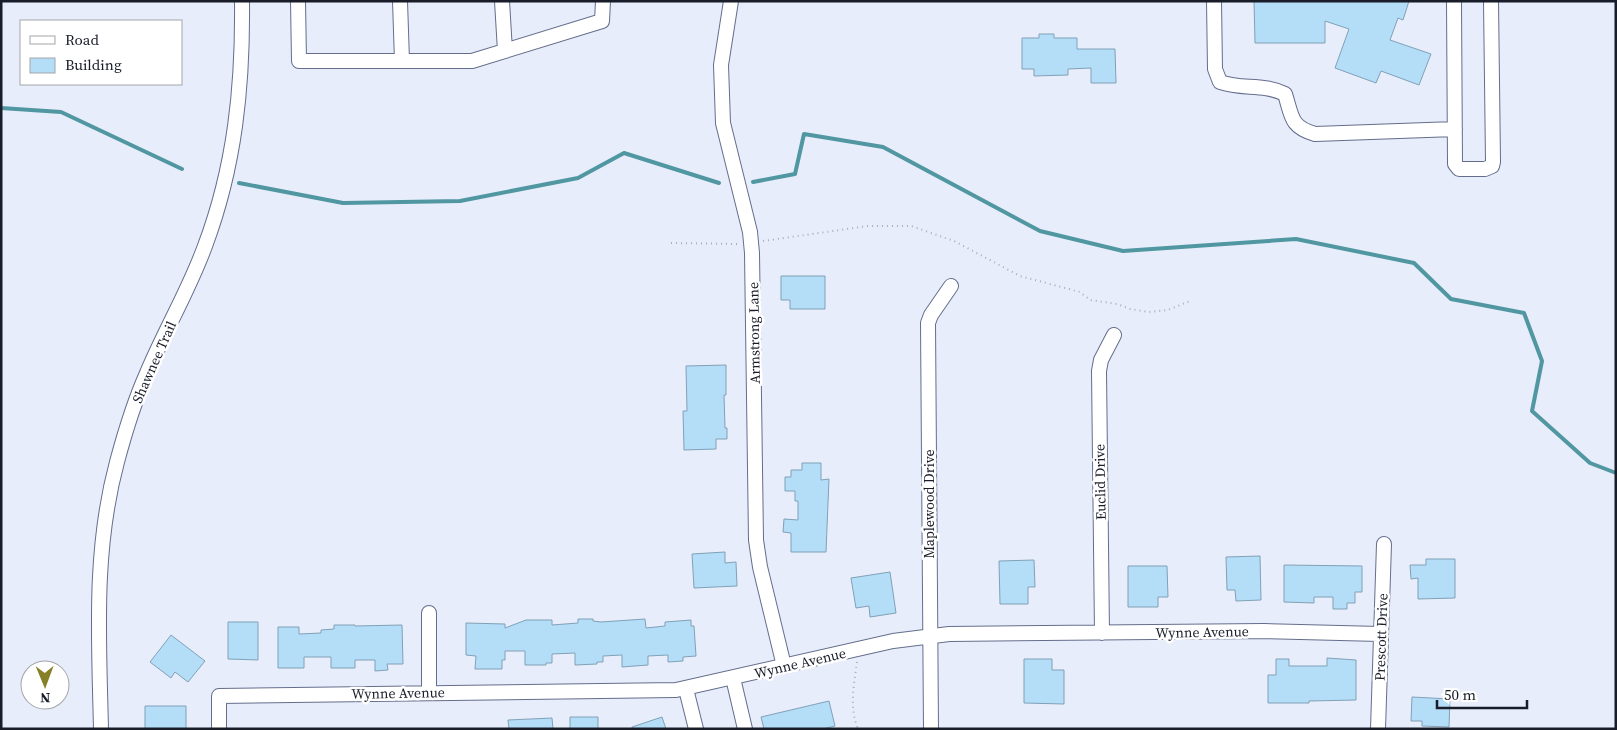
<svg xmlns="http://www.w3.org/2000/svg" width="1617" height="730" viewBox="0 0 1617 730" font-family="'Source Serif 4',serif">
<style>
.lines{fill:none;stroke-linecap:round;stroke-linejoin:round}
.stream{stroke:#5097a1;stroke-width:4}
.building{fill:#b4ddf8;stroke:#80a1b7}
.minor-casing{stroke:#646e8c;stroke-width:16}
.path{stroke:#a9adbb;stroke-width:2;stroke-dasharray:1 4;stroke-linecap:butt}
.minor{stroke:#fff;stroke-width:14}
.labels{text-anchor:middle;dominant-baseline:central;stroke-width:5;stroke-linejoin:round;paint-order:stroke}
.street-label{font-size:14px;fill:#191d29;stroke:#fff}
</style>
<rect width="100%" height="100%" fill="#e8edfb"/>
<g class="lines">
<path class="stream" d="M 1,108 L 61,112 L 182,169
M 753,182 L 795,174 L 804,134 L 883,147 L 1040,231 L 1123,251 L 1296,239 L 1414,263 L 1451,299 L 1524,313 L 1542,361 L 1532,411 L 1590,463 L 1616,473
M 239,183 L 343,203 L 460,201 L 578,178 L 624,153 L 719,183"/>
</g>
<path class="building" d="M 1254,1 L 1409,1 L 1403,20 L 1398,18 L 1390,40 L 1431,54 L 1419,85 L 1381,71 L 1376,83 L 1335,68 L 1349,29 L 1325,21 L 1325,43 L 1255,43 Z
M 1039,34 L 1054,34 L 1054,38 L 1077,38 L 1077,49 L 1115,49 L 1116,83 L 1091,83 L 1091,68 L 1068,69 L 1068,75 L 1034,76 L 1034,69 L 1022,69 L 1022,38 L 1039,38 Z
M 781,276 L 825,276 L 825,309 L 790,309 L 790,300 L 781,300 Z
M 726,365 L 726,395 L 724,395 L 725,428 L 727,428 L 727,439 L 716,439 L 716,449 L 684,450 L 683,411 L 687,411 L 686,366 Z
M 802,463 L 821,463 L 821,480 L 829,479 L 826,552 L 791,552 L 791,533 L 783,532 L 784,519 L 798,520 L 798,501 L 795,501 L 795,491 L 785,491 L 785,477 L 791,477 L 791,470 L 802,470 Z
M 725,552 L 725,563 L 736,562 L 737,586 L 694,588 L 692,554 Z
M 1260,556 L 1261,600 L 1236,601 L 1235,590 L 1227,590 L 1226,557 Z
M 1426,559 L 1455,559 L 1455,598 L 1418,599 L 1418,578 L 1411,579 L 1410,565 L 1426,565 Z
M 1034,560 L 1035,587 L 1028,587 L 1028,604 L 1000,604 L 999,561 Z
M 1284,565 L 1362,566 L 1362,592 L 1355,592 L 1355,603 L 1347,603 L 1347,609 L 1333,609 L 1333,597 L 1314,597 L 1314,603 L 1284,602 Z
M 1128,566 L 1167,566 L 1168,597 L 1158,597 L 1158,607 L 1128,607 Z
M 890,572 L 896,613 L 870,617 L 869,606 L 856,608 L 851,578 Z
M 578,619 L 593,619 L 593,621 L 601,622 L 645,619 L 646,628 L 665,626 L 665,622 L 691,620 L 691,626 L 694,626 L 696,656 L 683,657 L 683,661 L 668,662 L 668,655 L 648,656 L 648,665 L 622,667 L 622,655 L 603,656 L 603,662 L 597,662 L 597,664 L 575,665 L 575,653 L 552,654 L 552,663 L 546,663 L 546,665 L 525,665 L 525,651 L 505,651 L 505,660 L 502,660 L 502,669 L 475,669 L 476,656 L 466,655 L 466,623 L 505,624 L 505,628 L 526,620 L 552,620 L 552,625 L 578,623 Z
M 228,622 L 258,622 L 258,660 L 228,659 Z
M 334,625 L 355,625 L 355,626 L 402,625 L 403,664 L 387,664 L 388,670 L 375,671 L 375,660 L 355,660 L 355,668 L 331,668 L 331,657 L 304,657 L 304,668 L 278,668 L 278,627 L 299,627 L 299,634 L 321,633 L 321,630 L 334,629 Z
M 171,635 L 205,661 L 188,682 L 175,672 L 171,678 L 150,662 Z
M 1327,658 L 1356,660 L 1356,700 L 1309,701 L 1309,703 L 1268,703 L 1268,675 L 1276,675 L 1276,659 L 1289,659 L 1289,666 L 1327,666 Z
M 1024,659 L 1052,659 L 1052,670 L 1064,670 L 1064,704 L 1024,703 Z
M 1412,697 L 1450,699 L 1449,727 L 1422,726 L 1422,721 L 1411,721 Z
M 829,701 L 835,726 L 823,729 L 764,729 L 761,717 Z
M 145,706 L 186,706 L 186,729 L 145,729 Z
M 570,717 L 598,717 L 598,729 L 570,729 Z
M 662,717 L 666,729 L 632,729 L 632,727 Z
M 552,718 L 553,729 L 509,729 L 508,720 Z"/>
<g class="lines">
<defs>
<path id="minor" d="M 298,1 L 299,61 L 472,61 L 602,21 L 603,1
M 400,1 L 402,61
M 502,1 L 505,51
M 731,1 L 721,65 L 723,123 L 750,232 L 752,253 L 756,540 L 760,567 L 784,666
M 1214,1 L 1215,69 L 1220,82 C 1243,90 1262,83 1285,94 C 1292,116 1290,127 1315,134 L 1455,129
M 1454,1 L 1455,164 L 1459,169 L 1485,169 L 1492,166 L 1493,162 L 1491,1
M 429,613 L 429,692
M 1102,633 L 1099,371 L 1101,360 L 1114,335
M 733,678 L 745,729
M 686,689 L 696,729
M 101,729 C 99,639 93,551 117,462 C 125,432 134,402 147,373 C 165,330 189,290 205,246 C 235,166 243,86 242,1
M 219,729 L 219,696 L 676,690 L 893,641 L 949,634 L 1264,631 L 1380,634
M 931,729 L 928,323 L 931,315 L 951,286
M 1378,729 L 1384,544"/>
</defs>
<use href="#minor" class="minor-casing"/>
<path class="path" d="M 763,241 L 868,226 L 911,226 L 954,241 L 1020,276 L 1080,292 L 1090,300 L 1117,304 L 1130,309 L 1149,312 L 1168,310 L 1190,301
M 671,243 L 738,244
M 857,662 C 854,685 849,707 858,729"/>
<use href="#minor" class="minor"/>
</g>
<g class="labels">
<g class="street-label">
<text transform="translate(754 333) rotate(-91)">Armstrong Lane</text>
<text transform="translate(154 362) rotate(-66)">Shawnee Trail</text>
<text transform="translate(1100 482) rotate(-91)">Euclid Drive</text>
<text transform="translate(929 504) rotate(-90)">Maplewood Drive</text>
<text transform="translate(1202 632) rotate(-1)">Wynne Avenue</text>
<text transform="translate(1381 637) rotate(-88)">Prescott Drive</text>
<text transform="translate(800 663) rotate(-13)">Wynne Avenue</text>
<text transform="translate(398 693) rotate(-1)">Wynne Avenue</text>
</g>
</g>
<rect width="1617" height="730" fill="none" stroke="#191d29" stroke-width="5"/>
<rect x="20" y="20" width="162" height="65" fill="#ffffff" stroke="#a3a5a9"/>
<rect x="30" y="36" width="25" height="8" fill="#ffffff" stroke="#a3a5a9"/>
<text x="65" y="45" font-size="15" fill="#191d29">Road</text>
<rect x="30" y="58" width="25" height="15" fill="#b4ddf8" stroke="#a3a5a9"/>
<text x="65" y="70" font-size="15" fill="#191d29">Building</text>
<g transform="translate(45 685) rotate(179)"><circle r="24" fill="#ffffff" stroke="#a3a5a9"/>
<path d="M0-4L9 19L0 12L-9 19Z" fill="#868027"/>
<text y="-8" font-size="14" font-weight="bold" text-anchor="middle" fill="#191d29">N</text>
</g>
<path d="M1437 700v8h90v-8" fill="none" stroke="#191d29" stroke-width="2.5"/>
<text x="1444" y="700" font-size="15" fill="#191d29" stroke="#ffffff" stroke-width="4" paint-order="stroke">50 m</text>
</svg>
